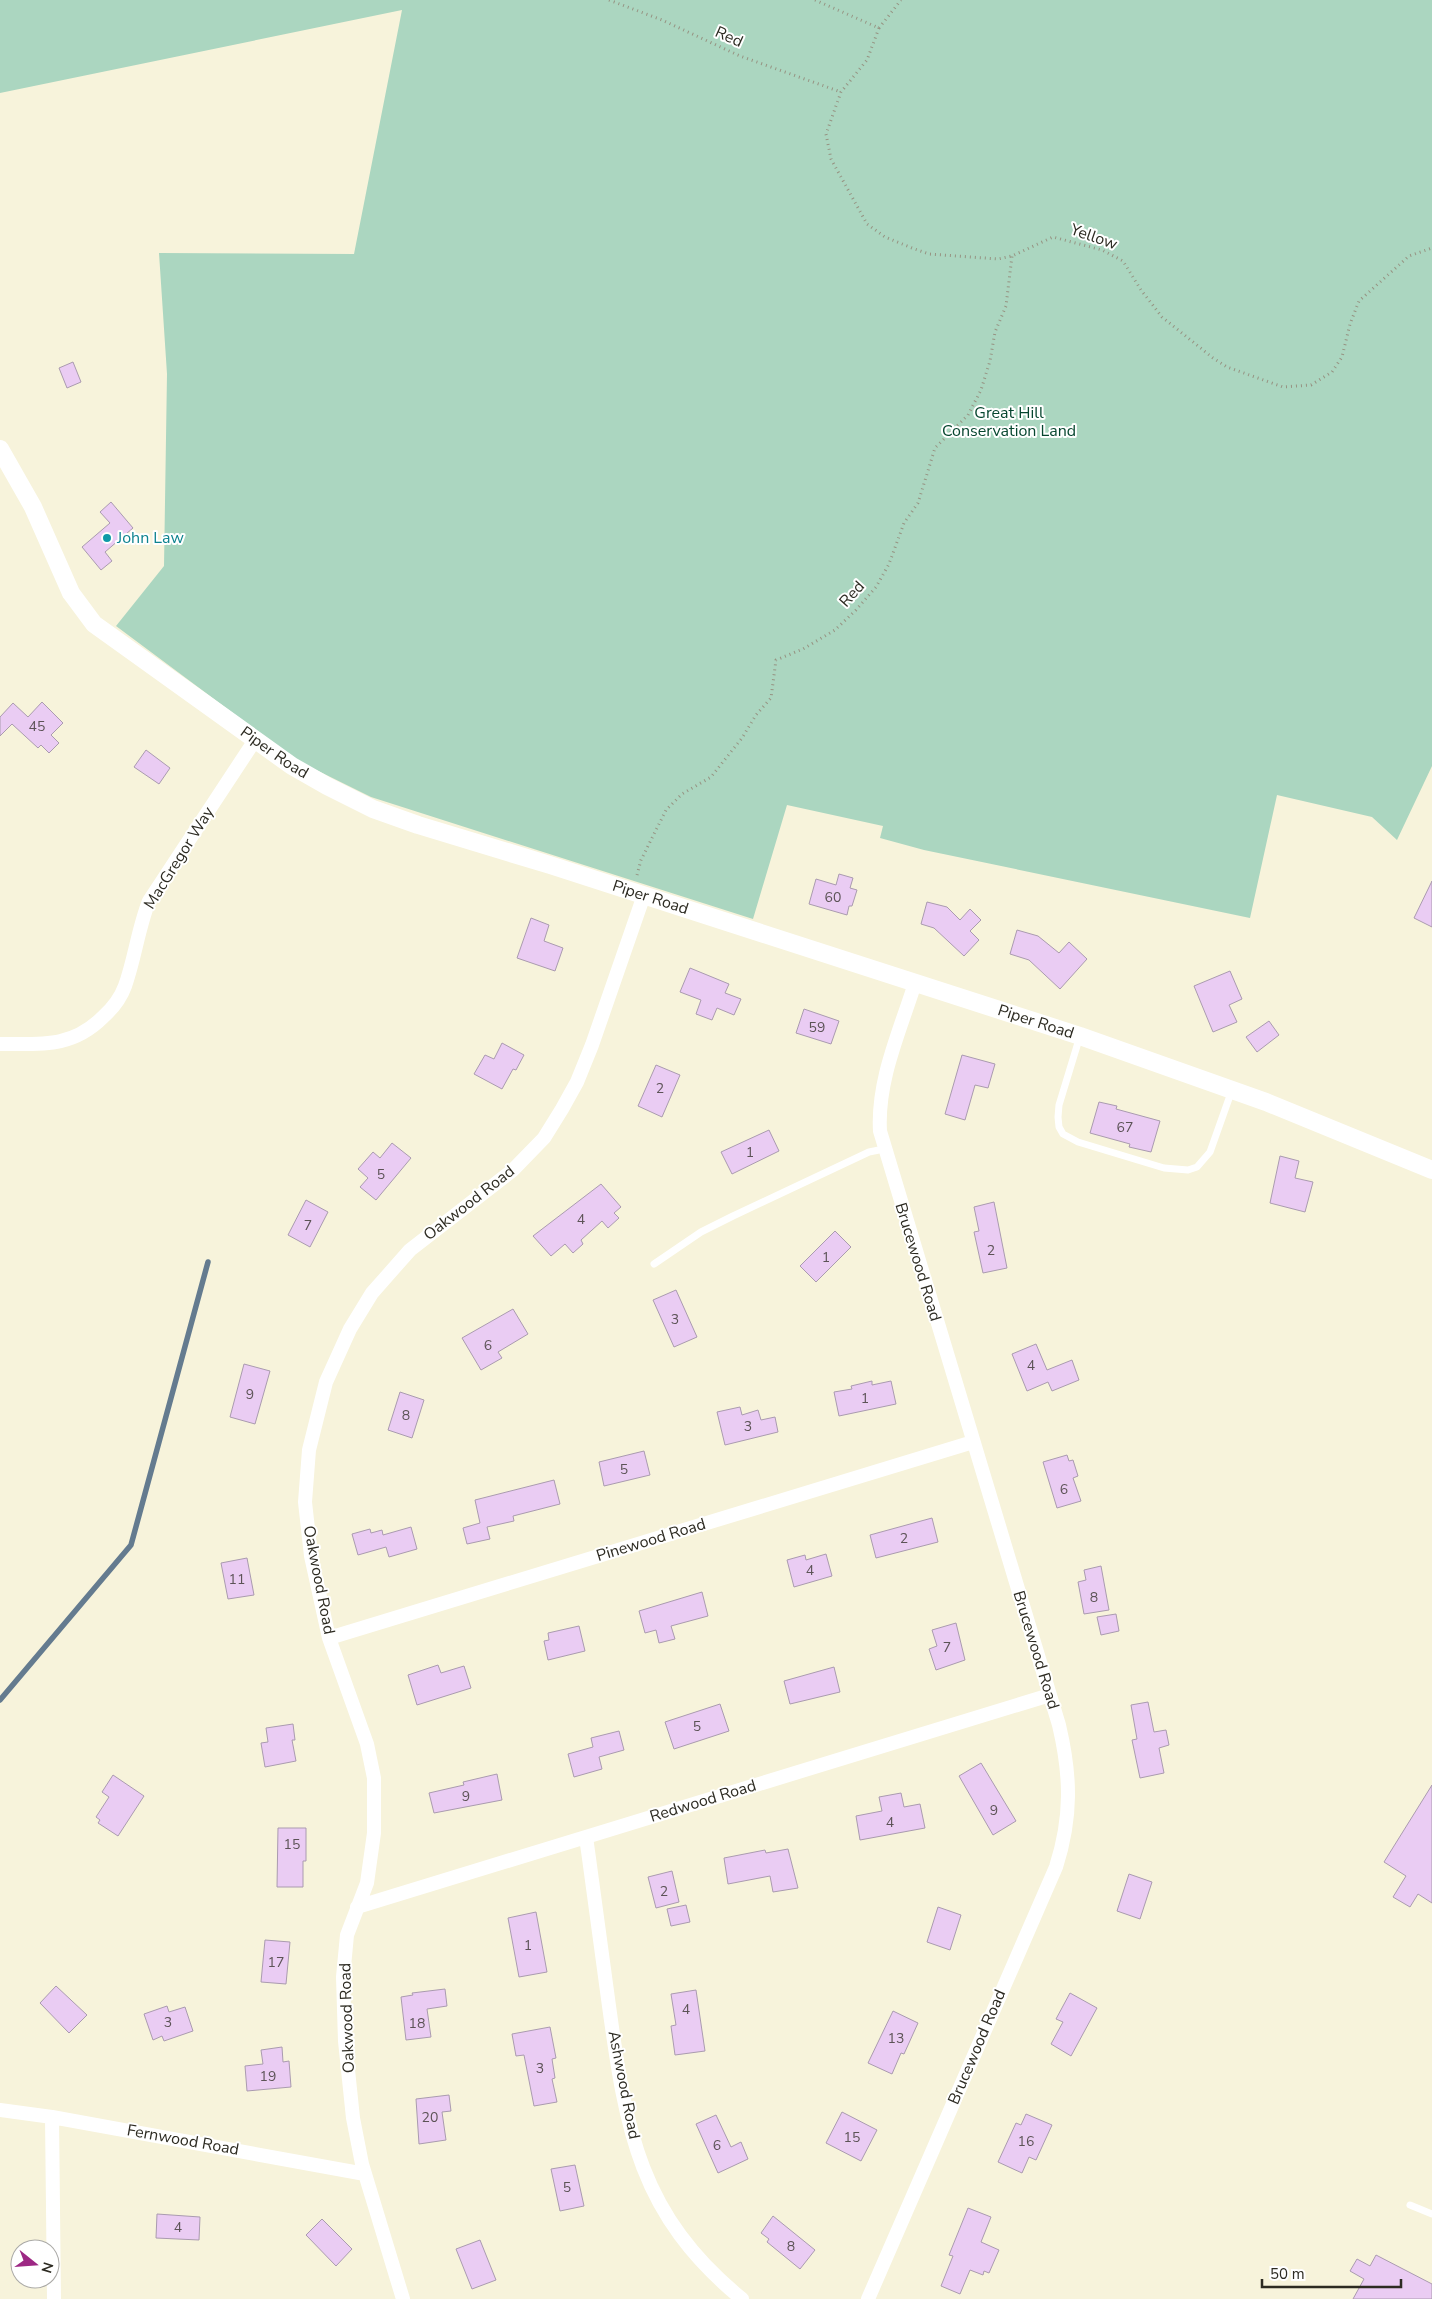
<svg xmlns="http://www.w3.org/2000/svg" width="1432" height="2299" viewBox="0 0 1432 2299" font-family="'Nunito Sans',sans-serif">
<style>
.green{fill:#abd6c0}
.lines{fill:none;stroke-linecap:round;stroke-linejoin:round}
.stream{stroke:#647b8f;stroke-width:5.5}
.building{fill:#eaccf3;stroke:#aa9baf}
.path{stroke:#969382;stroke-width:3;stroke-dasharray:1 4;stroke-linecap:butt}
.service{stroke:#fff;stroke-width:7}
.minor{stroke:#fff;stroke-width:14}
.tertiary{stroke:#fff;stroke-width:18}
.culture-dot{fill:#0f9aa8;stroke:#fff;stroke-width:2}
.labels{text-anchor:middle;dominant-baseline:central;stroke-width:4;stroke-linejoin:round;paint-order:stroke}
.number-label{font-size:14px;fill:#5c5356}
.street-label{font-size:16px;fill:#2d2b22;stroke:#fff}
.park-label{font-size:16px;fill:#06462f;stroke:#fff}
.culture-label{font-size:16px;fill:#0d838f;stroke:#fff;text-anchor:start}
</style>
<rect width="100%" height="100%" fill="#f7f3db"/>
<path class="green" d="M 0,0 L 1432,0 L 1432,766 L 1397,840 L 1372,817 L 1277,795 L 1250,918 L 924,850 L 880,838 L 883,826 L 787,805 L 753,919 L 371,797 L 296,760 L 116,626 L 164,566 L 167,374 L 159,253 L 354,254 L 402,10 L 0,93 Z"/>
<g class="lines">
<path class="stream" d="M 0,1700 L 131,1545 L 208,1262"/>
</g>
<path class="building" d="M 73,362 L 81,382 L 67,388 L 59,368 Z
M 111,502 L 133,528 L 105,552 L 112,561 L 101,570 L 82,547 L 110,523 L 100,512 Z
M 42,702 L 63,723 L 51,735 L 59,743 L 49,753 L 41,745 L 38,748 L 12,724 L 0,736 L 0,717 L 13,703 L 28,717 Z
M 146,750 L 170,768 L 159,784 L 134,767 Z
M 839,874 L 853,878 L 850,888 L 857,890 L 852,906 L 849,906 L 847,915 L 809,904 L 816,879 L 836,885 Z
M 1432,881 L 1432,927 L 1414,918 Z
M 927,902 L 947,907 L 960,920 L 970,909 L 981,920 L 970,931 L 979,940 L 964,956 L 934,928 L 921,924 Z
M 531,918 L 549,925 L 544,941 L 563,948 L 555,971 L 517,958 Z
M 1017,930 L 1038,936 L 1059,953 L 1069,942 L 1087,959 L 1060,989 L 1029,960 L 1010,954 Z
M 690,968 L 729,984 L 725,993 L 741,999 L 734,1015 L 717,1008 L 712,1020 L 696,1014 L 701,1000 L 680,992 Z
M 1230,971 L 1242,999 L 1229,1005 L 1237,1022 L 1213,1032 L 1194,986 Z
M 804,1009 L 839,1021 L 831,1044 L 796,1033 Z
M 1269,1021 L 1279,1035 L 1257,1052 L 1246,1037 Z
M 502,1043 L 524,1055 L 516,1070 L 513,1069 L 502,1089 L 474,1074 L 485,1055 L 494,1059 Z
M 962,1055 L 995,1064 L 988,1088 L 975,1085 L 965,1120 L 945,1114 Z
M 656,1065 L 680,1075 L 662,1117 L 638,1106 Z
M 1099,1102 L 1117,1106 L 1116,1109 L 1160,1121 L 1151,1152 L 1129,1147 L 1130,1144 L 1090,1133 Z
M 769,1130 L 779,1151 L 732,1174 L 721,1152 Z
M 392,1143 L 411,1158 L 376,1200 L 360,1187 L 368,1178 L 358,1169 L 373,1152 L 380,1158 Z
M 1280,1156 L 1299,1161 L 1295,1178 L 1313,1182 L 1305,1212 L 1270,1203 Z
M 601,1184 L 621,1207 L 614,1213 L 619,1218 L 608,1228 L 602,1221 L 581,1240 L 583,1244 L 573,1253 L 565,1244 L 551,1256 L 533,1236 Z
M 306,1200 L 328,1212 L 310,1247 L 288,1235 Z
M 994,1202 L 1007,1268 L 983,1273 L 974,1232 L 979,1231 L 974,1207 Z
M 835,1231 L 851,1247 L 816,1282 L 800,1266 Z
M 676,1290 L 697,1337 L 674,1347 L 653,1300 Z
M 513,1309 L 528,1334 L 498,1352 L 502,1358 L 481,1370 L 462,1338 Z
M 1036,1344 L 1047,1370 L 1072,1360 L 1079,1380 L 1052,1391 L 1048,1382 L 1027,1391 L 1012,1354 Z
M 244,1364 L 270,1371 L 255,1424 L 230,1417 Z
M 872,1381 L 872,1385 L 891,1381 L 896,1404 L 839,1416 L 834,1392 L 852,1389 L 851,1386 Z
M 400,1392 L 424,1400 L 412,1438 L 388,1430 Z
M 740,1407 L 742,1415 L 758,1410 L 761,1420 L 775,1417 L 778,1432 L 725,1445 L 717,1412 Z
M 644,1451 L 650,1475 L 604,1486 L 599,1462 Z
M 1067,1455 L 1069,1461 L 1073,1460 L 1078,1476 L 1073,1478 L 1081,1501 L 1057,1508 L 1043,1462 Z
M 554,1480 L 560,1504 L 513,1516 L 514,1521 L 487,1527 L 490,1539 L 467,1544 L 463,1528 L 480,1523 L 475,1500 Z
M 932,1518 L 938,1542 L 876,1558 L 870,1535 Z
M 411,1527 L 417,1549 L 389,1557 L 386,1547 L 358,1555 L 352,1534 L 370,1529 L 371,1533 L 382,1530 L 383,1535 Z
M 826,1554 L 832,1576 L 794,1587 L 787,1560 L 805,1555 L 806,1560 Z
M 247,1558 L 254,1595 L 228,1599 L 221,1563 Z
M 1101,1566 L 1109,1610 L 1084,1614 L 1078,1582 L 1086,1580 L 1084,1570 Z
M 702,1592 L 708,1616 L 671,1626 L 675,1639 L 659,1643 L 656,1630 L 645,1633 L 639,1611 Z
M 1116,1614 L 1119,1631 L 1101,1635 L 1097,1617 Z
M 956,1623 L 965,1660 L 936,1670 L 929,1649 L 937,1646 L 932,1630 Z
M 579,1626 L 585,1651 L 548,1660 L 544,1641 L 549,1640 L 548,1633 Z
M 438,1665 L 441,1673 L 464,1666 L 471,1688 L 417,1705 L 408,1675 Z
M 834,1667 L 840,1692 L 790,1704 L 784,1681 Z
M 1148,1702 L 1154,1732 L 1166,1730 L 1169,1745 L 1159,1748 L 1164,1773 L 1140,1778 L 1132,1740 L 1137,1739 L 1131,1705 Z
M 720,1704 L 729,1731 L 674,1749 L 665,1722 Z
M 293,1724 L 295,1740 L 292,1740 L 296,1761 L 265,1767 L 261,1743 L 268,1742 L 266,1728 Z
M 619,1731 L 624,1750 L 599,1757 L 602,1769 L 574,1777 L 568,1754 L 593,1747 L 591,1738 Z
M 981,1763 L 1016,1821 L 993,1835 L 959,1776 Z
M 497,1774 L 502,1800 L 434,1813 L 429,1793 L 464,1785 L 463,1782 Z
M 113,1775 L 144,1796 L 118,1836 L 98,1823 L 100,1820 L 96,1817 L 109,1797 L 102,1792 Z
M 1432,1785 L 1432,1903 L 1418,1894 L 1410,1907 L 1393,1897 L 1406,1876 L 1384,1862 Z
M 901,1793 L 904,1807 L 920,1804 L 925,1828 L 860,1840 L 856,1816 L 882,1811 L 879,1797 Z
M 278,1828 L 306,1828 L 306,1861 L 303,1861 L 303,1887 L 277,1887 Z
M 788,1849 L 798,1888 L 773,1892 L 770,1876 L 728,1884 L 724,1858 L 765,1850 L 766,1853 Z
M 672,1871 L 679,1902 L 656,1908 L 648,1877 Z
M 1129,1874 L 1152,1882 L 1140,1919 L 1117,1911 Z
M 686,1905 L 690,1922 L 671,1926 L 667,1909 Z
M 938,1907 L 961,1915 L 950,1950 L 927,1942 Z
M 536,1912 L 547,1972 L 519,1977 L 508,1918 Z
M 265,1940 L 290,1942 L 286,1984 L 261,1982 Z
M 56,1986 L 87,2015 L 69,2033 L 40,2003 Z
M 445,1989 L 447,2006 L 427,2009 L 431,2037 L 406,2040 L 401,1997 L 413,1995 L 412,1993 Z
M 696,1990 L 705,2051 L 675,2055 L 671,2026 L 676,2025 L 671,1994 Z
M 1070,1993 L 1097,2008 L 1071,2056 L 1051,2044 L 1063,2022 L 1056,2019 Z
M 167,2006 L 169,2012 L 185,2007 L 193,2031 L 164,2041 L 162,2036 L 153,2040 L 144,2014 Z
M 893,2011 L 918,2023 L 904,2054 L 901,2053 L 892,2074 L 868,2063 Z
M 550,2027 L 556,2058 L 552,2059 L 555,2078 L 552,2079 L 557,2102 L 534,2106 L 524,2055 L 516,2056 L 512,2034 Z
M 282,2047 L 283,2062 L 289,2061 L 291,2087 L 247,2091 L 245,2066 L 263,2064 L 261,2050 Z
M 449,2095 L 451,2111 L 442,2112 L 446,2140 L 419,2144 L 416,2099 Z
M 842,2112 L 877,2130 L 861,2161 L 826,2143 Z
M 1026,2114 L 1052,2125 L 1036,2160 L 1029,2157 L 1022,2173 L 998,2162 L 1016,2123 L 1021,2125 Z
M 716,2115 L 731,2147 L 741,2142 L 748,2159 L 718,2173 L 696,2124 Z
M 575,2165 L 584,2206 L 560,2211 L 551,2169 Z
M 968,2208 L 991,2217 L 981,2242 L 999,2250 L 989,2273 L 984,2271 L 983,2275 L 970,2270 L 960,2294 L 941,2286 L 953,2256 L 949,2255 Z
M 157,2214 L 200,2217 L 199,2240 L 156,2238 Z
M 773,2216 L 815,2250 L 800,2269 L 767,2242 L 769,2239 L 761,2233 Z
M 322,2219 L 352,2249 L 336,2266 L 306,2235 Z
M 480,2240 L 496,2280 L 472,2289 L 456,2249 Z
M 1376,2255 L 1432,2284 L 1432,2299 L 1353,2299 L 1364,2279 L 1350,2271 L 1357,2259 L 1370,2266 Z"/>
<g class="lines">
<path class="path" d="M 609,0 L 662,20 L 740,56 L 841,92
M 815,0 L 879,28 L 867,60 L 841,92 L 826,134 L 831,159 L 867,224 L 885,237 L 912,248 L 929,254 L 998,259 L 1012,256 L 1053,237 L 1102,250 L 1123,261 L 1141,290 L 1162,317 L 1213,358 L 1227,367 L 1283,387 L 1311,385 L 1332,372 L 1342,357 L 1350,324 L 1359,301 L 1409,256 L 1432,248
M 879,28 L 901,0
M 637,875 L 641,860 L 666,810 L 682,794 L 711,777 L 742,738 L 756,715 L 771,698 L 776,660 L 803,649 L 835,630 L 856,610 L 876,587 L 889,564 L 904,523 L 918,503 L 935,448 L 968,415 L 981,390 L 990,361 L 995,332 L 1006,306 L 1012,256"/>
<path class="service" d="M 1080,1036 L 1059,1105 L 1058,1117 L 1059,1127 L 1063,1134 L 1078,1142 L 1164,1168 L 1188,1170 L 1197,1167 L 1210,1152 L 1232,1090
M 654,1264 L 701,1232 L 733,1216 L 869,1152 L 884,1149
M 1410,2205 L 1432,2214"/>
<path class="minor" d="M 0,1044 C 41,1044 72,1048 103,1017 C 112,1009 121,997 125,986 C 135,958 138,929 149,901 L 255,740
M 329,1638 L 973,1442
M 586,1837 C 594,1893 601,1949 609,2006 C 626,2130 639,2215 742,2299
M 357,1907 L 1050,1695
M 0,2110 L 52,2117 L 365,2174
M 52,2117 L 54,2299
M 403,2299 L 362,2164 L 353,2118 L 345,2041 L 343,1977 L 347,1935 L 367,1883 L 374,1833 L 374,1778 L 367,1744 L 329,1638 L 311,1556 L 305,1502 L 309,1450 L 326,1382 L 350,1329 L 372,1293 L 410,1250 L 513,1170 L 544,1138 L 562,1109 L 577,1082 L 592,1045 L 644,895
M 868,2299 L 1056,1867 C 1072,1817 1071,1776 1059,1725 L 880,1131 C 877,1080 900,1031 915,983"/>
<path class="tertiary" id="s1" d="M 0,449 L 33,507 L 71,593 L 94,624 L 292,766 L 327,786 L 373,809 L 418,825 L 550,865 L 1080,1036 L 1266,1102 L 1432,1170"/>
</g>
<circle class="culture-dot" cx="107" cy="538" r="5"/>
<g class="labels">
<g class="number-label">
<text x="37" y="726">45</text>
<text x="833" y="897">60</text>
<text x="817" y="1027">59</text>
<text x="660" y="1088">2</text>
<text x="1125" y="1127">67</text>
<text x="750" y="1152">1</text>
<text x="381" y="1174">5</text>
<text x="581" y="1219">4</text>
<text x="308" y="1225">7</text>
<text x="991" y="1250">2</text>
<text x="826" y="1257">1</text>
<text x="675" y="1319">3</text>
<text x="488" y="1345">6</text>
<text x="1031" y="1365">4</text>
<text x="250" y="1394">9</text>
<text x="865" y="1398">1</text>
<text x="406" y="1415">8</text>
<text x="748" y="1426">3</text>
<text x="624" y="1469">5</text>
<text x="1064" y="1489">6</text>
<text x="904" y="1538">2</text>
<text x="810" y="1570">4</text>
<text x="237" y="1579">11</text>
<text x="1094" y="1597">8</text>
<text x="947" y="1647">7</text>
<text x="697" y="1726">5</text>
<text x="466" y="1796">9</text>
<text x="994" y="1810">9</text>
<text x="890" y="1822">4</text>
<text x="292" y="1844">15</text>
<text x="664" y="1891">2</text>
<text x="528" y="1945">1</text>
<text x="276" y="1962">17</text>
<text x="686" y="2009">4</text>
<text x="168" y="2022">3</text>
<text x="417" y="2023">18</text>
<text x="896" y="2038">13</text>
<text x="540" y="2068">3</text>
<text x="268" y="2076">19</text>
<text x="430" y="2117">20</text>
<text x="852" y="2137">15</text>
<text x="1026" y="2141">16</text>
<text x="717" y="2145">6</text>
<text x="567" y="2187">5</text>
<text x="178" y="2227">4</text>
<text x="791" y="2246">8</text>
</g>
<g class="street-label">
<text transform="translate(729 37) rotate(24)">Red</text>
<text transform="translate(1094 237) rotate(19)">Yellow</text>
<text transform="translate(852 594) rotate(-48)">Red</text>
<text stroke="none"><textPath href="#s1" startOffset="421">Piper Road</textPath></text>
<text transform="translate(179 858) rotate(-58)">MacGregor Way</text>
<text stroke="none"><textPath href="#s1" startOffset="826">Piper Road</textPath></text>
<text stroke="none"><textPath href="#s1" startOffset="1231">Piper Road</textPath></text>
<text transform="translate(469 1203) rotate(-38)">Oakwood Road</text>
<text transform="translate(918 1262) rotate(73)">Brucewood Road</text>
<text transform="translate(651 1540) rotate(-17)">Pinewood Road</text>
<text transform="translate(319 1580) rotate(79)">Oakwood Road</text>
<text transform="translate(1036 1650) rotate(73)">Brucewood Road</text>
<text transform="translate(703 1801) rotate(-17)">Redwood Road</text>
<text transform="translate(347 2018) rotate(-92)">Oakwood Road</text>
<text transform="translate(977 2047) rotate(-67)">Brucewood Road</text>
<text transform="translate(624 2085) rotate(79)">Ashwood Road</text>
<text transform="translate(183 2140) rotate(10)">Fernwood Road</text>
</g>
<g class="park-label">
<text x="1009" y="413">Great Hill<tspan x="1009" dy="18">Conservation Land</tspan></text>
</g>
<g class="culture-label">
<text x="117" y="538">John Law</text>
</g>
</g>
<g transform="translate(35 2264) rotate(107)"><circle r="24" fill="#ffffff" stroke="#abaaa7"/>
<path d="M0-4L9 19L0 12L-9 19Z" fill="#9d2884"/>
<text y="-8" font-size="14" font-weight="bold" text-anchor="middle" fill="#2d2b22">N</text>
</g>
<path d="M1262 2279v8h139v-8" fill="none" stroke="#2d2b22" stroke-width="2.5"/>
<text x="1270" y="2279" font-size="15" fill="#2d2b22" stroke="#ffffff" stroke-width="4" paint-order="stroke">50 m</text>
</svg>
